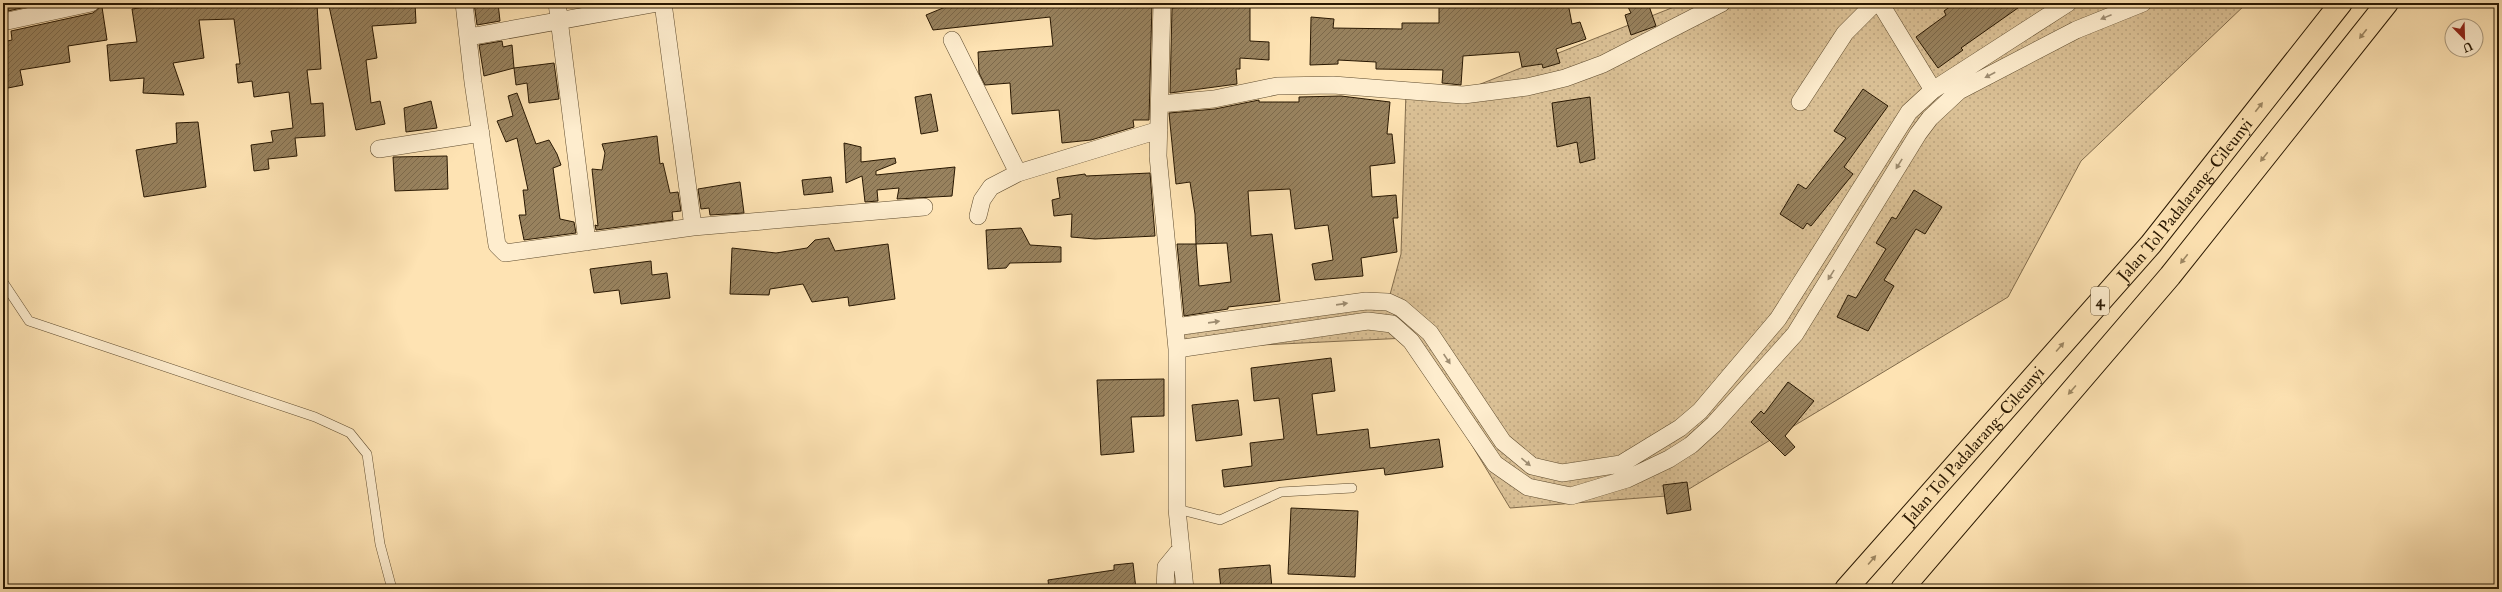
<svg xmlns="http://www.w3.org/2000/svg" width="2502" height="592" viewBox="0 0 2502 592" font-family="'IM FELL Double Pica',serif">
<style>
.grass{fill:url(#grass-dots);stroke:#826c4c}
.building{fill:url(#building-hatch);stroke:#291802;fill-rule:evenodd}
.lines{fill:none;stroke-linecap:round;stroke-linejoin:round}
.lane-casing{stroke:#5e4b2e;stroke-width:10}
.street-casing{stroke:#5e4b2e;stroke-width:18}
.highway-casing{stroke:#291802;stroke-width:24}
.lane{stroke:#feedce;stroke-width:9}
.street{stroke:#feedce;stroke-width:17}
.highway{stroke:#fee3b3;stroke-width:22}
.oneway{fill:#9e8d72}
.oneway2{fill:#9e8863}
.labels{text-anchor:middle;dominant-baseline:central;stroke-width:3;stroke-linejoin:round;paint-order:stroke}
.shield{fill:#feedce;stroke:#69583f;stroke-width:1}
.shield-label{font-size:16px;font-weight:bold;fill:#291802}
.street-label{font-size:17px;fill:#291802;stroke:#feedce}
</style>
<defs>
<pattern id="grass-dots" width="8" height="8" patternUnits="userSpaceOnUse"><rect width="8" height="8" fill="#dac095"/><path d="M2 2h.1M6 6h.1" fill="none" stroke="#bba47f" stroke-width="1.8" stroke-linecap="round"/></pattern>
<pattern id="building-hatch" width="6" height="6" patternUnits="userSpaceOnUse"><rect width="6" height="6" fill="#98825e"/><path d="M-1 1l2-2M0 6l6-6M5 7l2-2" fill="none" stroke="#7c694b"/></pattern>
</defs>
<rect width="100%" height="100%" fill="#fee3b3"/>
<filter id="stains"><feTurbulence type="fractalNoise" baseFrequency=".005" numOctaves="4"/><feColorMatrix values="0 0 0 0 .2 0 0 0 0 .09 0 0 0 0 .02 0 0 0 .5 -.17"/></filter>
<radialGradient id="worn" r=".72"><stop offset=".6" stop-color="#630" stop-opacity="0"/><stop offset="1" stop-color="#630" stop-opacity=".3"/></radialGradient>
<path class="grass" d="M 1684,3 L 2247,3 L 2081,161 L 2008,297 L 1679,495 L 1510,508 L 1407,338 L 1177,349 L 1175,328 L 1388,302 L 1401,254 L 1406,91 L 1453,95 Z"/>
<path class="building" d="M 7,3 L 44,3 L 8,11 Z
M 172,3 L 252,3 L 252,7 L 289,3 L 317,5 L 321,69 L 307,70 L 311,104 L 323,103 L 325,136 L 295,138 L 297,156 L 268,159 L 269,169 L 254,171 L 251,145 L 273,142 L 271,131 L 293,128 L 289,92 L 254,97 L 252,81 L 238,83 L 236,64 L 240,64 L 234,19 L 199,20 L 204,58 L 173,63 L 184,95 L 143,93 L 144,78 L 110,81 L 107,45 L 137,42 L 132,9 Z
M 341,3 L 415,3 L 416,23 L 372,26 L 377,58 L 366,60 L 371,103 L 380,101 L 385,124 L 356,130 L 329,6 L 340,6 Z
M 474,3 L 498,3 L 500,21 L 477,25 Z
M 955,3 L 1079,3 L 1079,5 L 1152,3 L 1149,120 L 1133,120 L 1134,127 L 1091,140 L 1062,143 L 1059,110 L 1012,114 L 1010,83 L 985,85 L 979,73 L 978,52 L 1053,46 L 1050,17 L 933,30 L 926,15 Z
M 1439,3 L 1466,3 L 1467,7 L 1502,5 L 1502,3 L 1568,3 L 1572,24 L 1580,22 L 1586,39 L 1556,49 L 1560,63 L 1543,68 L 1542,64 L 1522,67 L 1519,52 L 1463,56 L 1461,85 L 1442,83 L 1443,70 L 1376,69 L 1376,62 L 1338,60 L 1338,64 L 1310,65 L 1311,17 L 1334,19 L 1333,28 L 1402,29 L 1402,23 L 1439,23 Z
M 1643,3 L 1648,3 L 1656,26 L 1631,35 L 1625,15 L 1631,13 L 1628,7 Z
M 1955,3 L 2025,3 L 1961,48 L 1963,50 L 1938,68 L 1916,37 L 1946,15 L 1944,11 Z
M 1218,5 L 1250,5 L 1250,41 L 1269,42 L 1269,60 L 1240,58 L 1240,69 L 1236,69 L 1237,84 L 1170,93 L 1172,8 Z
M 100,7 L 102,7 L 107,40 L 68,46 L 70,62 L 20,70 L 23,85 L 3,89 L 3,42 L 12,40 L 11,31 L 93,13 Z
M 502,41 L 503,47 L 512,45 L 514,68 L 484,76 L 479,45 Z
M 554,63 L 559,99 L 529,103 L 527,83 L 516,85 L 514,68 Z
M 1863,89 L 1888,106 L 1844,167 L 1853,174 L 1811,226 L 1807,223 L 1803,229 L 1780,214 L 1798,184 L 1806,189 L 1846,138 L 1834,131 Z
M 517,93 L 536,144 L 549,140 L 557,154 L 561,165 L 553,168 L 560,219 L 574,222 L 576,233 L 524,240 L 519,215 L 526,215 L 523,190 L 528,190 L 517,138 L 506,142 L 497,121 L 513,116 L 508,96 Z
M 931,94 L 938,131 L 921,134 L 915,97 Z
M 1341,96 L 1390,102 L 1387,134 L 1392,134 L 1395,163 L 1370,166 L 1372,197 L 1396,195 L 1398,218 L 1393,218 L 1397,252 L 1361,258 L 1363,276 L 1315,280 L 1312,264 L 1333,260 L 1328,225 L 1295,229 L 1290,189 L 1248,191 L 1251,236 L 1272,234 L 1280,301 L 1228,307 L 1228,309 L 1184,316 L 1177,244 L 1196,244 L 1195,214 L 1190,182 L 1176,184 L 1169,113 L 1215,109 L 1259,100 L 1259,102 L 1299,102 L 1299,97 ZM 1227,243 L 1231,282 L 1199,286 L 1196,244 Z
M 1590,97 L 1595,159 L 1580,163 L 1577,142 L 1557,147 L 1552,103 Z
M 431,101 L 437,128 L 406,132 L 404,108 Z
M 198,122 L 206,187 L 144,197 L 136,150 L 177,143 L 176,123 Z
M 657,136 L 660,164 L 663,163 L 670,193 L 678,192 L 681,211 L 672,212 L 673,220 L 596,230 L 595,225 L 598,226 L 592,169 L 602,170 L 605,153 L 602,144 Z
M 844,143 L 861,147 L 861,162 L 895,158 L 896,163 L 876,171 L 876,175 L 955,167 L 952,196 L 897,199 L 899,188 L 877,190 L 878,201 L 865,202 L 862,176 L 846,183 Z
M 447,156 L 448,189 L 395,191 L 393,157 Z
M 1150,173 L 1155,236 L 1095,239 L 1071,237 L 1072,214 L 1054,216 L 1052,200 L 1060,198 L 1057,178 L 1085,174 L 1086,176 Z
M 831,177 L 833,192 L 804,195 L 802,180 Z
M 740,182 L 744,213 L 710,215 L 709,208 L 701,209 L 698,189 Z
M 1914,190 L 1942,207 L 1925,234 L 1916,229 L 1884,280 L 1894,286 L 1868,331 L 1837,317 L 1848,295 L 1856,298 L 1886,249 L 1876,243 L 1892,217 L 1896,219 Z
M 1021,228 L 1030,245 L 1061,247 L 1061,262 L 1010,263 L 1006,268 L 988,269 L 986,230 Z
M 829,238 L 835,251 L 888,244 L 895,299 L 849,306 L 848,297 L 812,302 L 803,284 L 770,289 L 769,295 L 730,294 L 732,248 L 776,253 L 807,248 L 815,240 Z
M 651,261 L 652,275 L 667,273 L 670,298 L 621,304 L 619,290 L 594,293 L 590,269 Z
M 1331,358 L 1335,391 L 1312,394 L 1317,435 L 1368,429 L 1370,448 L 1439,439 L 1443,467 L 1385,475 L 1384,468 L 1224,487 L 1222,470 L 1252,466 L 1250,443 L 1284,439 L 1279,398 L 1254,401 L 1251,368 Z
M 1164,379 L 1164,416 L 1131,417 L 1134,452 L 1101,455 L 1097,380 Z
M 1788,382 L 1814,401 L 1785,436 L 1795,447 L 1785,456 L 1751,422 L 1761,411 L 1764,414 Z
M 1238,400 L 1242,435 L 1196,441 L 1192,405 Z
M 1687,482 L 1691,510 L 1667,514 L 1663,485 Z
M 1291,508 L 1358,511 L 1355,577 L 1288,574 Z
M 1133,563 L 1136,589 L 1049,589 L 1048,580 L 1114,570 L 1114,565 Z
M 1270,565 L 1272,589 L 1221,589 L 1219,569 Z"/>
<g class="lines">
<defs>
<path id="lane" d="M 3,282 L 29,321 L 315,417 L 350,433 L 367,454 L 380,544 L 392,589
M 1177,509 L 1220,520 L 1281,492 L 1352,488"/>
<path id="street" d="M 464,3 L 473,82 L 497,245 L 505,253 L 693,227 L 924,207
M 557,3 L 587,242
M 663,3 L 693,227
M 1162,3 L 1158,156 L 1177,349 L 1177,509 L 1185,589
M 1880,3 L 1933,90
M 3,22 L 91,3
M 469,37 L 658,3
M 952,40 L 1018,173
M 1800,102 L 1845,33 L 1875,3
M 1160,104 L 1214,99 L 1277,86 L 1333,85 L 1463,95 L 1527,87 L 1565,78 L 1603,64 L 1722,3
M 379,149 L 481,133
M 978,216 L 982,200 L 991,187 L 1018,173 L 1159,130
M 1175,327 L 1366,301 L 1388,302 L 1401,308 L 1430,333 L 1503,442 L 1532,466 L 1562,473 L 1621,464 L 1680,428 L 1700,411 L 1778,319 L 1909,112 L 1933,90 L 2068,3
M 1177,349 L 1368,321 L 1392,324 L 1411,341 L 1495,464 L 1528,487 L 1571,496 L 1627,479 L 1669,459 L 1691,445 L 1714,424 L 1795,334 L 1918,134 L 1930,118 L 1959,91 L 2076,30 L 2143,3
M 1165,589 L 1166,567 L 1180,550"/>
<g id="highway">
<path id="s1" d="M 1846,589 L 2151,244 L 2341,3"/>
<path d="M 1902,589 L 2170,276 L 2387,3"/>
</g>
</defs>
<use href="#lane" class="lane-casing"/>
<use href="#street" class="street-casing"/>
<use href="#highway" class="highway-casing"/>
<use href="#lane" class="lane"/>
<use href="#street" class="street"/>
<use href="#highway" class="highway"/>
</g>
<defs><path id="oneway-solid" d="M-6-.8H1V-3.2L6.5 0L1 3.2V.8H-6Z"/></defs>
<g class="oneway">
<use href="#oneway-solid" transform="translate(2106 17) rotate(158)"/>
<use href="#oneway-solid" transform="translate(1990 75) rotate(152)"/>
<use href="#oneway-solid" transform="translate(1899 164) rotate(122)"/>
<use href="#oneway-solid" transform="translate(1831 275) rotate(122)"/>
<use href="#oneway-solid" transform="translate(1342 304) rotate(-8)"/>
<use href="#oneway-solid" transform="translate(1214 322) rotate(-8)"/>
<use href="#oneway-solid" transform="translate(1447 359) rotate(56)"/>
<use href="#oneway-solid" transform="translate(1526 462) rotate(40)"/>
</g>
<g class="oneway2">
<use href="#oneway-solid" transform="translate(2363 34) rotate(128)"/>
<use href="#oneway-solid" transform="translate(2259 107) rotate(-52)"/>
<use href="#oneway-solid" transform="translate(2264 157) rotate(128)"/>
<use href="#oneway-solid" transform="translate(2184 259) rotate(128)"/>
<use href="#oneway-solid" transform="translate(2060 347) rotate(-49)"/>
<use href="#oneway-solid" transform="translate(2072 390) rotate(131)"/>
<use href="#oneway-solid" transform="translate(1872 560) rotate(-49)"/>
</g>
<g class="labels">
<rect class="shield" x="2091" y="287" width="18" height="28" rx="3"/>
<g class="shield-label">
<text x="2100" y="301">4</text>
</g>
<g class="street-label">
<text stroke="none"><textPath href="#s1" startOffset="516">Jalan Tol Padalarang–Cileunyi</textPath></text>
<text stroke="none"><textPath href="#s1" startOffset="192">Jalan Tol Padalarang–Cileunyi</textPath></text>
</g>
</g>
<rect width="2502" height="592" fill="none" stroke="#fee3b3" stroke-width="16"/>
<rect x="4" y="4" width="2494" height="584" fill="none" stroke="#291802" stroke-width="2"/>
<rect x="8" y="8" width="2486" height="576" fill="none" stroke="#291802"/>
<g transform="translate(2464 38) rotate(157)"><circle r="19" fill="#feedce" stroke="#a9987c"/>
<path d="M0-3L7 15L0 10L-7 15Z" fill="#8f2418"/>
<text y="-6" font-size="11" font-weight="bold" text-anchor="middle" fill="#291802">U</text>
</g>
<rect width="100%" height="100%" filter="url(#stains)"/>
<rect width="100%" height="100%" fill="url(#worn)"/>
</svg>
